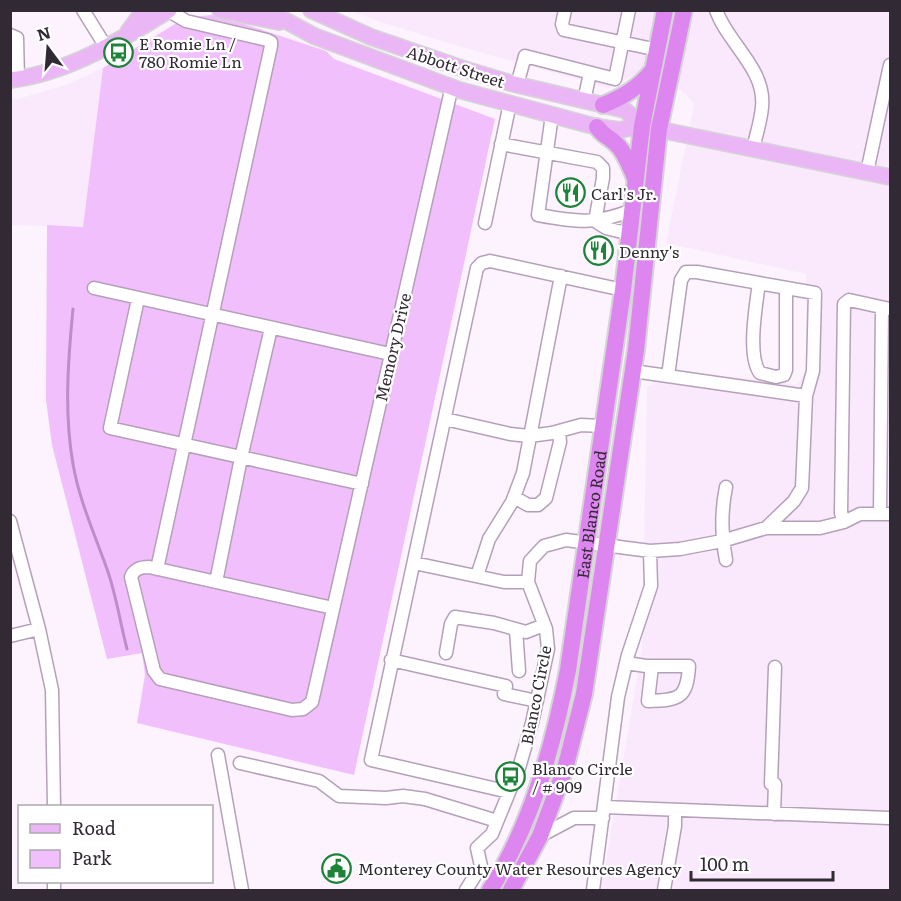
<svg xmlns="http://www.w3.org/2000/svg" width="901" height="901" viewBox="0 0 901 901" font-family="Literata,serif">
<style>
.built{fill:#fae9fd}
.green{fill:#f2bffd}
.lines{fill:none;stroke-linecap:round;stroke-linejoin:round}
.stream{stroke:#be8dc9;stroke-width:3}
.minor-casing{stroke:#b5a0b9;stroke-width:15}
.major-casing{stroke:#d6d4d6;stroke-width:18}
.highway-casing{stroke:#d6d4d6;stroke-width:20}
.minor{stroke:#fff;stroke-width:12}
.major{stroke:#ebb6f5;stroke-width:15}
.highway{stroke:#dd86ef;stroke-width:16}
.labels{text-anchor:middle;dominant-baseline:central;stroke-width:4.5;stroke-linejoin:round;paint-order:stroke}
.poi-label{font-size:16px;fill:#312933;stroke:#fff;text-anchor:start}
.street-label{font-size:16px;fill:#312933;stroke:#fff}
</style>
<rect width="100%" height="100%" fill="#fcf3fe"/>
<path class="built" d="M 353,11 L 890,11 L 890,890 L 601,890 L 642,649 L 647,387 L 659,382 L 707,388 L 710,374 L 797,385 L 806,371 L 806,274 L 666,243 L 694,104 L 681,90 L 631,76 L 608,88 L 451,44 L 378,21 Z
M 103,68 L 83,227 L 11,225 L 10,99 L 18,99 L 65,85 Z"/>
<path class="green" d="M 211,15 L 226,18 L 326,51 L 334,59 L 495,119 L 354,775 L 137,723 L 145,675 L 142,653 L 107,659 L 52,445 L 46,400 L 47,225 L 83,227 L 103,68 L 175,24 L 193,17 Z"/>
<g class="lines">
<path class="stream" d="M 73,309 C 68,361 64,413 73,464 C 79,500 95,535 107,569 C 116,594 120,622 127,649"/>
<defs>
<path id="minor" d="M 83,10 L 106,47
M 565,10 L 562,24 L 564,30 L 658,50
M 716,10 C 728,44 766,69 762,107 C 761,121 756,135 753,149
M 10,35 L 17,38 L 18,79
M 517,85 L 525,56 L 615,79 L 629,10
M 584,101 L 590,73
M 552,115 L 538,215 C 576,222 596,225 632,210
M 501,144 L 597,162 L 603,168 L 603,178 L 595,221
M 867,172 L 890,65
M 595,221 L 606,228 L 630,234
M 485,223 L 510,103
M 759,283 C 756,305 747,356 760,373 L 776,377 L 784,375 L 786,370 L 786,288
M 94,288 L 390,354
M 138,299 L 110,428 L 362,484
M 633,371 L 806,396
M 668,376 L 681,280 L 686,272 L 697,272 L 815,293 L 813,371 L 806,396 L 802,488 L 794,501 L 766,528
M 445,419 L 510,434 L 529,436 L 552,433 L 581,425 L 602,426
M 514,497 L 528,505 L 538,505 L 546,498 L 560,442 L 559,431
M 880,514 L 882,308
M 10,521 L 39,629 L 52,690 L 54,806
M 844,522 L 841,513 L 844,304 L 849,300 L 890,309
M 726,560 C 721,535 721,512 726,487
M 414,563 L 504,582 L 528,582
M 157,569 L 271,46 L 271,42 L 267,40 L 186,21 L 169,11
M 477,576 L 489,539 L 512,502 L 523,473 L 561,276
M 216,582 L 241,458 L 271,328
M 333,608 L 149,567 C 140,567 134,569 131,577 L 154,671 L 160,679 L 292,710 L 303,709 L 312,702 L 452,86
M 516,630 L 519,671
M 10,636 L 39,629
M 446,653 L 451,624 L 455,617 L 494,623 L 526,632 L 544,625
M 391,660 L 506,686 L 504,694 L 537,701
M 626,663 L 646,666 L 689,666 C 687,699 679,700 648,701 L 652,666
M 218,755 L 242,890
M 240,763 L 319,781 L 339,796 L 386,798 L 403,796 L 425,799 L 497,821
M 771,784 L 775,667
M 509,792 L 371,760 L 477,268 L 482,263 L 490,261 L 623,290
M 605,807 L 889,818
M 774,814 L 775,784
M 540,836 L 574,818 L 603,818
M 54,890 L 54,882
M 466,890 L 481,866 L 477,848 L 492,834 L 519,768 L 532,723 L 548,649 L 546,629 L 528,582 L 530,561 L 544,546 L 566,540 L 650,551 L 680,549 L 722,541 L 766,528 L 820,528 L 844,522 L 860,514 L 890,514
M 593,890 L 618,697 L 628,655 L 651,586 L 650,551
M 664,890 L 675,826 L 675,810"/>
<path id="major" d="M 220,10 L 279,22
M 266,10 L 314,36 L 459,90 L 597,127 L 619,130 L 642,126 L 890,177
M 311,10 L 371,37 L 464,69 L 510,83 L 625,110 L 642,126
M 128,32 L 144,10
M 10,80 C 68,73 121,40 169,10"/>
<g id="highway">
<path d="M 603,105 C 623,97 638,88 652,71"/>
<path d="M 597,127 C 603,136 608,136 615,143 C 625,151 630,167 635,178"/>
<path id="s1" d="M 490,890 C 532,823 553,747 568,670 L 623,290 L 642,126 L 665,10"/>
<path d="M 511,890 L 540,836 L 565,769 L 584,694 L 636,350 L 659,129 L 684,10"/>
</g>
</defs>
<use href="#minor" class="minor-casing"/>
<use href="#major" class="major-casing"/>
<use href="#highway" class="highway-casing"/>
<use href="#minor" class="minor"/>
<use href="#major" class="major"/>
<use href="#highway" class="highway"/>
</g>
<defs>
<symbol id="bus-ring" viewBox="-11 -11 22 22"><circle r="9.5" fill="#fff" stroke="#1d8338" stroke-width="1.5"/><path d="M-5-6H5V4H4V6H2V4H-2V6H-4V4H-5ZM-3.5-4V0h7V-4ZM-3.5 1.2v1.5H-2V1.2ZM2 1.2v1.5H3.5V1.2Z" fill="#1d8338"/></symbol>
<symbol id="restaurant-ring" viewBox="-11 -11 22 22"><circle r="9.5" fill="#fff" stroke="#1d8338" stroke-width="1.5"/><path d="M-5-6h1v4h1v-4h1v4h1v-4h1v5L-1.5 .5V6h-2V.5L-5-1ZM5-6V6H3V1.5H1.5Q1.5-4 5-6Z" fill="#1d8338"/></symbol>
<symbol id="civic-ring" viewBox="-11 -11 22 22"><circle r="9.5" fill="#fff" stroke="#1d8338" stroke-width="1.5"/><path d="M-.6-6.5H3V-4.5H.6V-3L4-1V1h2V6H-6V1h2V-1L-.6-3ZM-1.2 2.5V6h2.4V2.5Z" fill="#1d8338"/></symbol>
</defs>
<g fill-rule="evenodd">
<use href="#bus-ring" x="102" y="36" width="33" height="33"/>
<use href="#restaurant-ring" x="554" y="176" width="33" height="33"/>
<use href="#restaurant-ring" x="582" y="234" width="33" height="33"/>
<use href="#bus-ring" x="494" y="760" width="33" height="33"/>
<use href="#civic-ring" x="320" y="852" width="33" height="33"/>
</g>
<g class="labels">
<g class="poi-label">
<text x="139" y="43">E Romie Ln /<tspan x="139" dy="18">780 Romie Ln</tspan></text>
<text x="591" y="193">Carl's Jr.</text>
<text x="619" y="251">Denny's</text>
<text x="532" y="768">Blanco Circle<tspan x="532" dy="18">/ # 909</tspan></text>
<text x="358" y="868">Monterey County Water Resources Agency</text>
</g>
<g class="street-label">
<text transform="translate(456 66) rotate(18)">Abbott Street</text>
<text transform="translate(392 347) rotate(-77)">Memory Drive</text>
<text stroke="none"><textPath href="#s1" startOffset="392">East Blanco Road</textPath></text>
<text transform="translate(535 695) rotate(-79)">Blanco Circle</text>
</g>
</g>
<rect width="901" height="901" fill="none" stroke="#312933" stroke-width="24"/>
<rect x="18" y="805" width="195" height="78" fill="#ffffff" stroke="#ada9ad" stroke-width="1.5"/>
<rect x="30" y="824" width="30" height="9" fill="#ebb6f5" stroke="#ada9ad" stroke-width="1.5"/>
<text x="72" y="835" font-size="18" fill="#312933">Road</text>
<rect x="30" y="850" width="30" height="18" fill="#f2bffd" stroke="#ada9ad" stroke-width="1.5"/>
<text x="72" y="865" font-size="18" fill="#312933">Park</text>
<g transform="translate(48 48) rotate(344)" stroke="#ffffff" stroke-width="4.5" paint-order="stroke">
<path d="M0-4.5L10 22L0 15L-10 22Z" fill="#312933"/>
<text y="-9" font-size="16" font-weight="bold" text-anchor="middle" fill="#312933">N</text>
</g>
<path d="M691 871v9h142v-9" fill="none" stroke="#312933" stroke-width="3"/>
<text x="700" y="871" font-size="18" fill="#312933" stroke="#ffffff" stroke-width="4.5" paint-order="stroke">100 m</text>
</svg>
